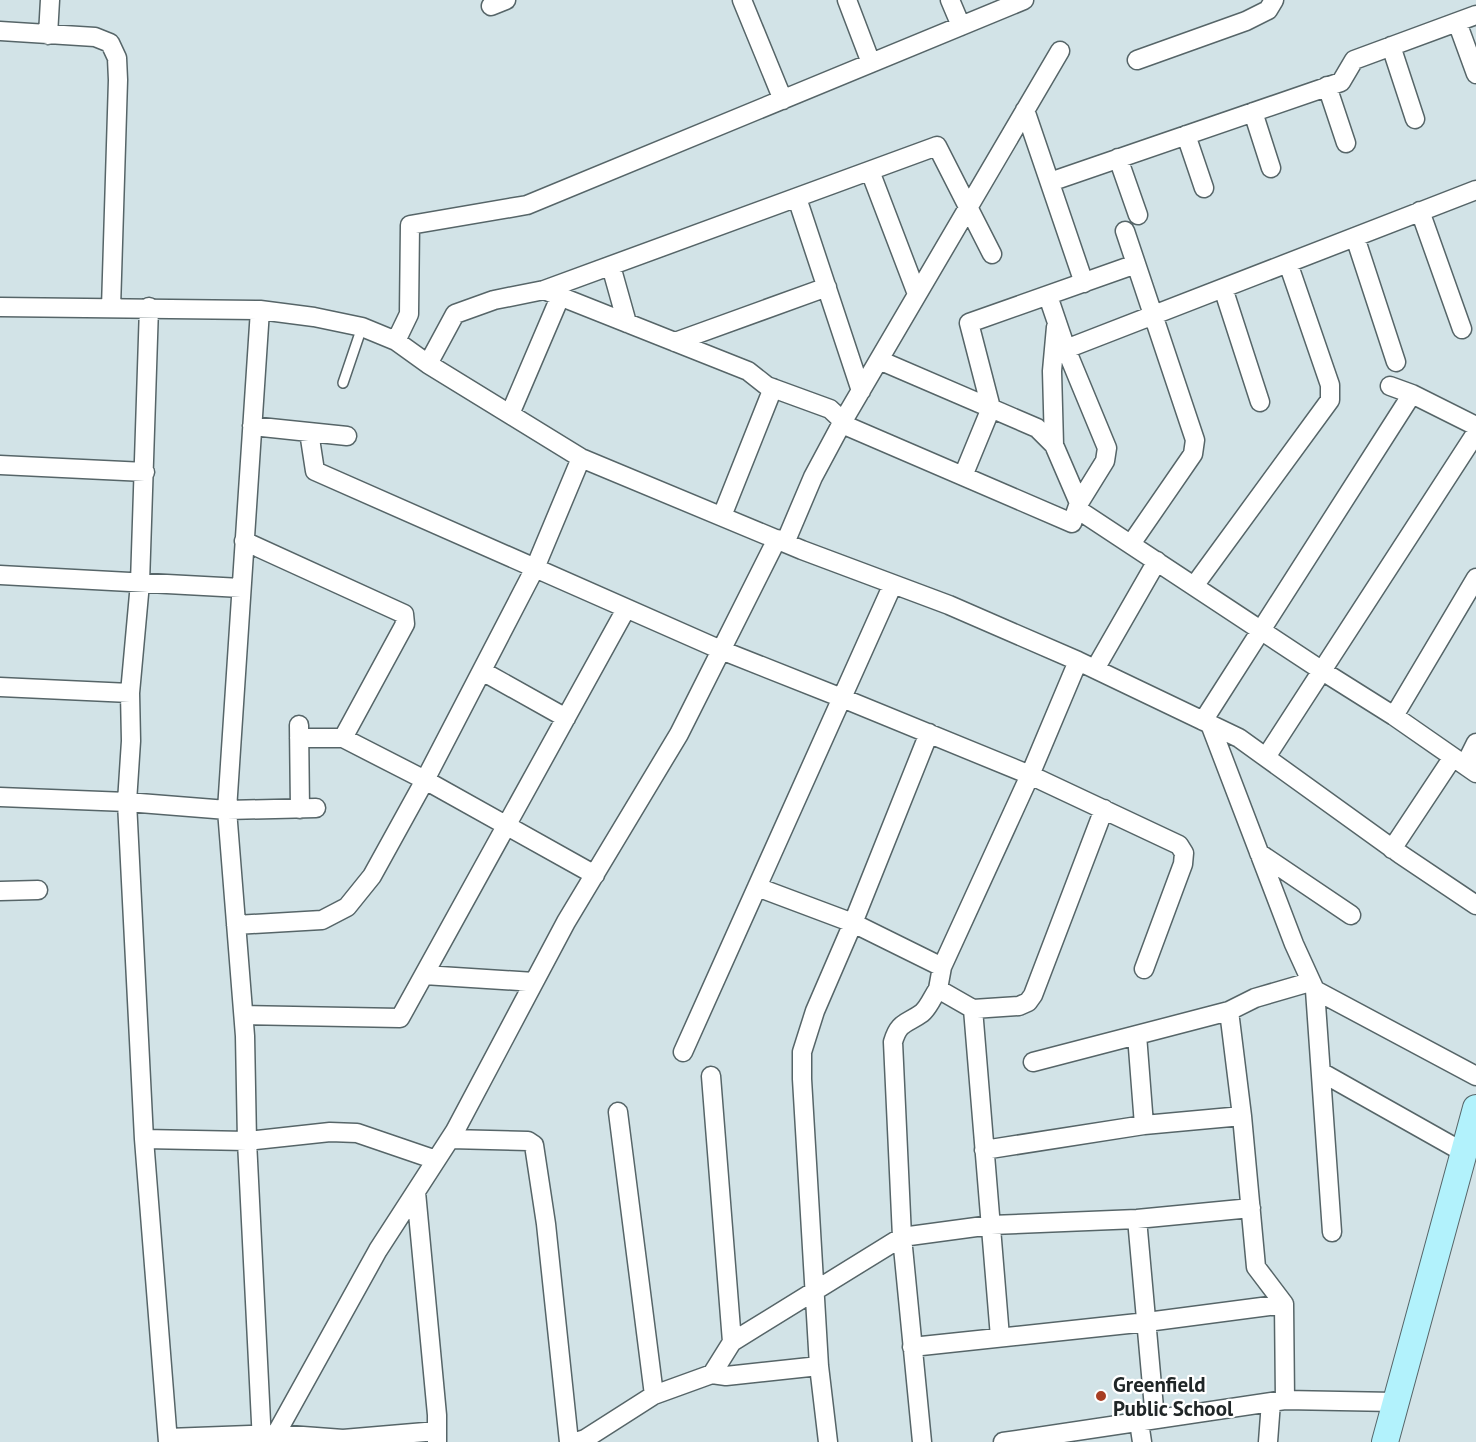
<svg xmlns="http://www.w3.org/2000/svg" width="1476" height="1442" viewBox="0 0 1476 1442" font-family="'PT Sans',sans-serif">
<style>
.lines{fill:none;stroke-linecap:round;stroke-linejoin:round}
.lane-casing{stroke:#566568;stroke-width:12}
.street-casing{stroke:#566568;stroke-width:21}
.secondary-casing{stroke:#566568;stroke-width:28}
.lane{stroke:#fff;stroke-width:9}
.street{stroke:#fff;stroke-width:18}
.secondary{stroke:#b2f2fc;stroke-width:26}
.poi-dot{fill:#a73e23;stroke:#fff;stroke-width:2}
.labels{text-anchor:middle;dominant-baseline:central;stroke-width:4.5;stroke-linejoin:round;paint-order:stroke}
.poi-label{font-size:21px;font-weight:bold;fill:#202627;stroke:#fff;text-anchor:start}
</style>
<rect width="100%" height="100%" fill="#d2e3e7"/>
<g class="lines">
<defs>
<path id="lane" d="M 343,383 L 362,327"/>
<path id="street" d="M 742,0 L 783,100
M 847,0 L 871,63
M 950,0 L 961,26
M 491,6 L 506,0
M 1457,22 L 1476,74
M 0,31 L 95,37 L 110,43 L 117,58 L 118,80 L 111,308
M 48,35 L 50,0
M 1391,46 L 1415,119
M 1137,60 L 1246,21 L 1268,10 L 1274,0
M 1327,86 L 1346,143
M 1025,110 L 1084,283
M 1253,112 L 1271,168
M 1186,135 L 1204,188
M 1118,158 L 1138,215
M 870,171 L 917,294
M 1050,182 L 1341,82 L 1354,60 L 1476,15
M 797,198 L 861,391
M 1420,211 L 1462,329
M 1125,231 L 1195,440 L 1193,454 L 1131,544
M 1355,237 L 1396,362
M 611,266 L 627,323
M 1223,288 L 1260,402
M 544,290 L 937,146 L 992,254
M 1048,296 L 1066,349 L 1107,448 L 1105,461 L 1079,503
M 0,307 L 260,310 L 314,317 L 362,327 L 396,341 L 428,364 L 581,458 L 802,550 L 949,605 L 1078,661 L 1239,738 L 1400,854 L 1476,905
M 149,307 L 140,583 L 130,693 L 131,741 L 127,802 L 144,1139 L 168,1442
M 260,310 L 227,810 L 245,1036 L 247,1141 L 262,1442
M 396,341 L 409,314 L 410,225 L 527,205 L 1024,0
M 675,342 L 827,287
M 1066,349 L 1476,190
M 428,364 L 455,314 L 494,300 L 544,290 L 748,371 L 767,386 L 830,409 L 849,427 L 1072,523 L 1079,503 L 1054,445 L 1037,428 L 879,360
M 1390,386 L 1412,394 L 1476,426
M 510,414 L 560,297
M 252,426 L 347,436
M 309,432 L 315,471 L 721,650 L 842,698 L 1030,775 L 1179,845 L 1184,853 L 1183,864 L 1144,969
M 1054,445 L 1052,371 L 1056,327
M 0,465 L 145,472
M 963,476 L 991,408 L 969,323 L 1136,264
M 1077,509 L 1324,672 L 1394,716 L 1476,773
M 722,516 L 773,388
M 244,541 L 404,614 L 405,624 L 343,738
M 785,543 L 813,477 L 843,421 L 1060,51
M 0,575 L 241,588
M 1194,586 L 1330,400 L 1330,385 L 1288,263
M 1095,669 L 1157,561
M 482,671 L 566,718
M 0,687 L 130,693
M 1394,716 L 1476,578
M 1203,721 L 1412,394
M 1210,724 L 1294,944 L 1315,990 L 1332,1232
M 299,725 L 300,809
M 299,738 L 343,738 L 425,780 L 595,875
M 1266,757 L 1476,433
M 1465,765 L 1476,743
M 0,797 L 127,802 L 227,810 L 316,808
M 1392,849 L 1453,757
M 1259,853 L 1351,915
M 757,887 L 853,923 L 942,967
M 0,891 L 38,890
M 236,925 L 322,920 L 347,907 L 372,876 L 425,780 L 535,568 L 581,458
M 424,975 L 534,982
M 938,989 L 942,967 L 1030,775 L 1078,661
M 1315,990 L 1476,1076
M 973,1009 L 1000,1337
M 244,1015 L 400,1018 L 626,609
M 1137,1035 L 1144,1125
M 683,1052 L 893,584
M 1033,1062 L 1229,1011
M 1321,1072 L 1463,1152
M 711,1076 L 732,1342
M 618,1112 L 654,1395
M 144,1139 L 247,1141 L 330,1132 L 357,1133 L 436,1160
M 450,1139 L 528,1141 L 534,1145 L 546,1224 L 569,1442
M 984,1150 L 1144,1125 L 1242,1116
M 416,1192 L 437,1415 L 437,1442
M 1137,1219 L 1155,1419
M 912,1347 L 1147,1322 L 1284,1304
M 712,1374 L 732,1342 L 902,1237 L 991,1225 L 1137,1219 L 1251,1208
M 1285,1400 L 1284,1304 L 1256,1267 L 1242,1116 L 1229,1011 L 1255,998 L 1310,982
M 1139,1422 L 1142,1442
M 276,1434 L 343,1439 L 437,1431
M 168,1438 L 276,1434 L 378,1250 L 455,1131 L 566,922 L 679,734 L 777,539
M 575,1442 L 585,1439 L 654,1395 L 712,1374 L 726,1376 L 819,1366
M 828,1442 L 819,1366 L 802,1079 L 802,1052 L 815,1011 L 853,923 L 929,733
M 922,1442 L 902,1237 L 893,1042 C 899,1021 907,1024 922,1013 C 929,1007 933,996 938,989 L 973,1009 L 1019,1006 L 1028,1002 L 1033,995 L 1104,809
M 1003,1442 L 1285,1400 L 1395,1402
M 1268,1442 L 1271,1402"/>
<path id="secondary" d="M 1385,1442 L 1476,1108"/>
</defs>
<use href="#lane" class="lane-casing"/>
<use href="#street" class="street-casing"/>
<use href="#secondary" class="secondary-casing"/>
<use href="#lane" class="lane"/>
<use href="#street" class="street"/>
<use href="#secondary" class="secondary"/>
</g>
<circle class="poi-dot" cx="1101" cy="1396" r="6"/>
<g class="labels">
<g class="poi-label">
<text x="1113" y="1384">Greenfield<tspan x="1113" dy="24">Public School</tspan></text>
</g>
</g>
</svg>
